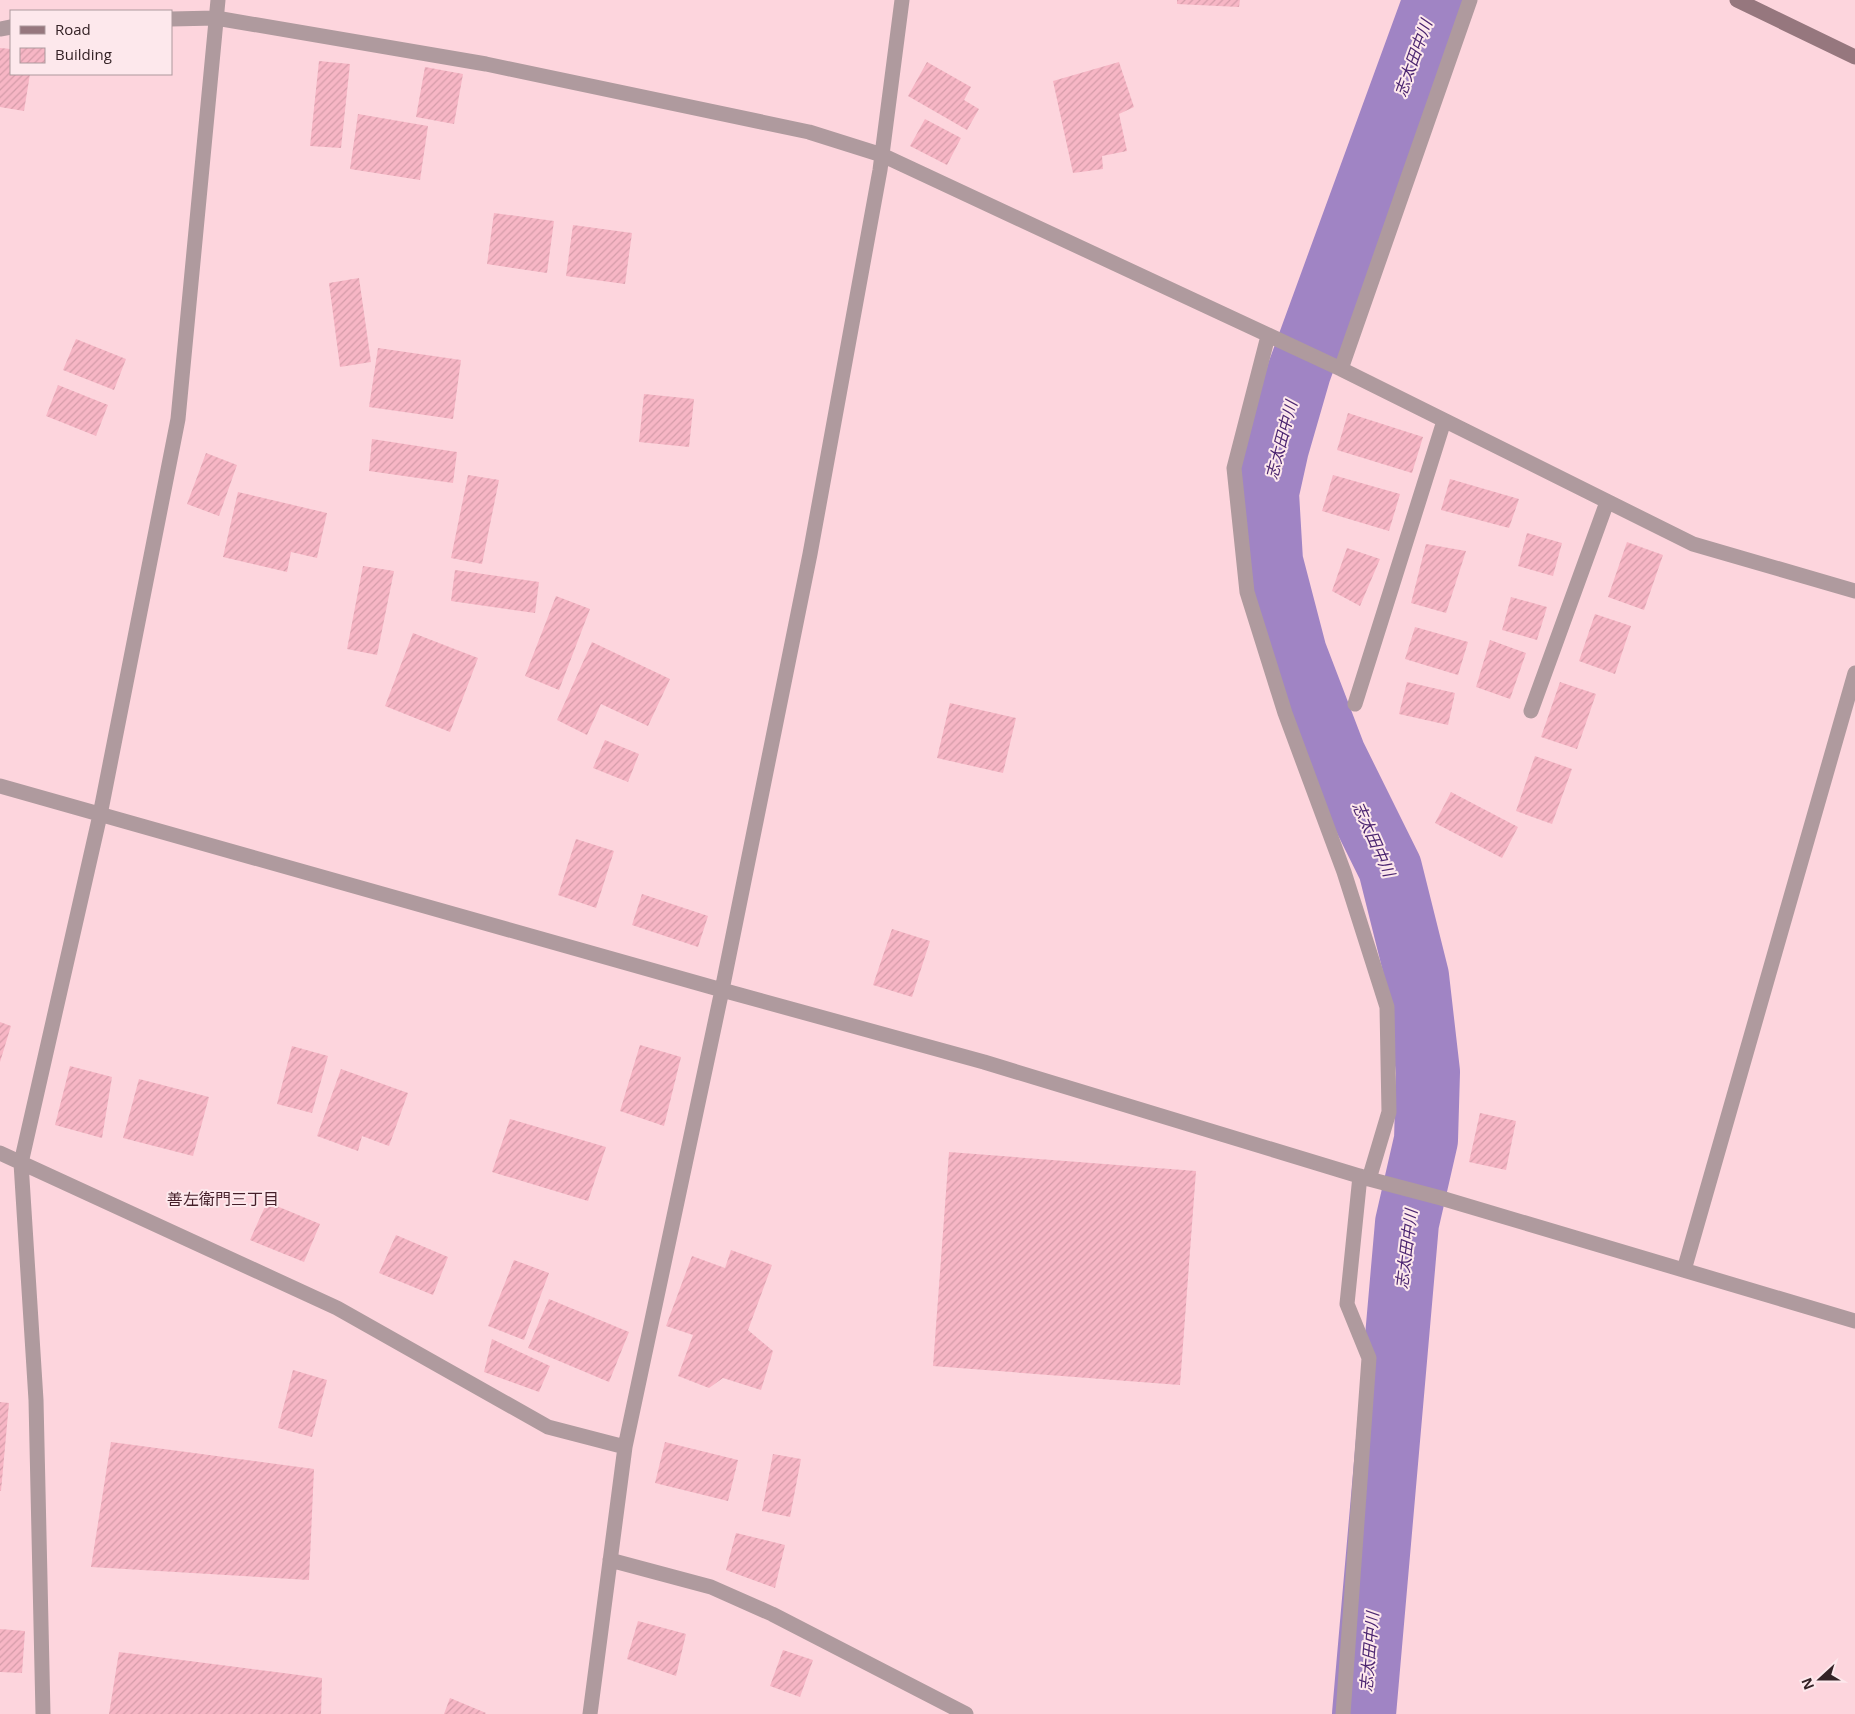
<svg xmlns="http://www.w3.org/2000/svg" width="1855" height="1714" viewBox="0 0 1855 1714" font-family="'Open Sans','Noto Sans JP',sans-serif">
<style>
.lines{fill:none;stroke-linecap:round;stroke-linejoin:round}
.river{stroke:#a084c4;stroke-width:64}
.building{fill:url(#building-hatch)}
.street{stroke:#af9a9e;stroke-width:15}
.secondary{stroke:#96777e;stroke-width:15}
.labels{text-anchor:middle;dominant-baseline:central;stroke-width:4;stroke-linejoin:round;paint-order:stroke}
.water-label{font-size:16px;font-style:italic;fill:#4b2570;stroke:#fde8ec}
.neighbourhood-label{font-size:16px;fill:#441f29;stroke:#fde8ec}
</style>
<defs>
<pattern id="building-hatch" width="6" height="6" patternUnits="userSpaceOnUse" patternTransform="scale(1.25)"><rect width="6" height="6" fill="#f7b6c5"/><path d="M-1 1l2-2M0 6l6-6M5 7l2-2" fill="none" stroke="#d49ca9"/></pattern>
</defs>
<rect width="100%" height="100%" fill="#fdd5dd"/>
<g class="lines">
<path class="river" d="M 1364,1714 L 1407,1223 L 1426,1140 L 1428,1072 L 1417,976 L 1390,868 L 1334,755 L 1295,653 L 1271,561 L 1267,493 L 1277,448 L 1299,372 L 1435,0"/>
</g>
<path class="building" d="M 1177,0 L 1240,0 L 1239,7 L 1177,4 Z
M 0,48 L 11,49 L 11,74 L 30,74 L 24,111 L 0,107 Z
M 319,61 L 350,64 L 341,148 L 310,146 Z
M 927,62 L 971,87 L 964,100 L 979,109 L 967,130 L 908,96 Z
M 1119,62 L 1134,107 L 1119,114 L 1127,151 L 1102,156 L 1103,169 L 1073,173 L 1053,81 Z
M 425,67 L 463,74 L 454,124 L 416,117 Z
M 358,114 L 428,126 L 420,180 L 350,169 Z
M 925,119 L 961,138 L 947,165 L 910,146 Z
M 494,213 L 554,221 L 547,273 L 487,264 Z
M 573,225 L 632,233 L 625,284 L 566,276 Z
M 359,278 L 371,362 L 340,367 L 329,283 Z
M 76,339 L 126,359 L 114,390 L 63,370 Z
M 378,348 L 461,360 L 453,419 L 369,407 Z
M 58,385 L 108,405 L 96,436 L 46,416 Z
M 644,394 L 694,399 L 689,447 L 639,442 Z
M 1348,413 L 1423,437 L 1412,473 L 1337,450 Z
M 372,439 L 457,452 L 453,483 L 369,471 Z
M 206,453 L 237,465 L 219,516 L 187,504 Z
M 468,475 L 499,480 L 482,564 L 451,558 Z
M 1333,475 L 1400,494 L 1389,531 L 1322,511 Z
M 1450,479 L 1519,499 L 1509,528 L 1441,510 Z
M 238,492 L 327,513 L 317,558 L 291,552 L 287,572 L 223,557 Z
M 1527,533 L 1562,543 L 1553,576 L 1518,566 Z
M 1627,542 L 1663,555 L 1644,610 L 1608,597 Z
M 1426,544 L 1466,551 L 1446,613 L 1411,603 Z
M 1347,548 L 1380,559 L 1360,606 L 1332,591 Z
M 363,566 L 394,571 L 377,655 L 347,649 Z
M 455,570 L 539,582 L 535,613 L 451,601 Z
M 556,596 L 590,609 L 559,690 L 525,676 Z
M 1511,597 L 1547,607 L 1537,640 L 1502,630 Z
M 1595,614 L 1631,626 L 1615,674 L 1579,661 Z
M 1415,627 L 1468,642 L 1458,675 L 1405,659 Z
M 413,633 L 478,658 L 450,732 L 385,706 Z
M 1490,640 L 1526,653 L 1510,699 L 1476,687 Z
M 592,642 L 670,679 L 648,726 L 601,704 L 587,735 L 557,720 Z
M 1407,682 L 1455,693 L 1448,725 L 1399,714 Z
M 1560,682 L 1596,694 L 1577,749 L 1541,737 Z
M 950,703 L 1016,718 L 1003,773 L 937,758 Z
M 605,740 L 639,754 L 628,782 L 593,768 Z
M 1535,756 L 1572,769 L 1552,824 L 1516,811 Z
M 1451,792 L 1518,827 L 1502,858 L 1435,823 Z
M 576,839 L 614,851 L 596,908 L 558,895 Z
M 642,894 L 708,916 L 698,947 L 632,925 Z
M 892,929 L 930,941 L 912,997 L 873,985 Z
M 0,1022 L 11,1026 L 0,1062 Z
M 640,1045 L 681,1057 L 664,1126 L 620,1111 Z
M 292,1046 L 328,1056 L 312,1113 L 277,1104 Z
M 70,1066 L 112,1077 L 102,1138 L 55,1125 Z
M 341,1069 L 408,1093 L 389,1146 L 362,1136 L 358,1151 L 317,1136 Z
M 139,1079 L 209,1097 L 193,1156 L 123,1138 Z
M 1480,1113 L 1516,1121 L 1506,1170 L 1469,1162 Z
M 510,1119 L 606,1147 L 588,1201 L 492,1172 Z
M 949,1152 L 1196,1171 L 1180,1385 L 933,1366 Z
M 267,1202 L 320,1224 L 304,1262 L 250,1240 Z
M 396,1235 L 448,1257 L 433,1295 L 379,1273 Z
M 731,1250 L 772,1265 L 748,1330 L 773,1351 L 761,1390 L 723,1378 L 709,1388 L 678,1376 L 693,1335 L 666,1326 L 692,1256 L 725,1268 Z
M 514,1260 L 549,1273 L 524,1340 L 488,1326 Z
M 549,1299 L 629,1332 L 609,1382 L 528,1348 Z
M 492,1339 L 550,1366 L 539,1392 L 484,1372 Z
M 293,1370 L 327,1380 L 312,1437 L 278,1428 Z
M 0,1402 L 9,1403 L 1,1491 L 0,1491 Z
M 111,1442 L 314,1469 L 309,1580 L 91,1567 Z
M 665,1442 L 738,1460 L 728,1501 L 655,1483 Z
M 773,1454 L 801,1459 L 790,1517 L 762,1511 Z
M 736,1533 L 785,1545 L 775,1588 L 726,1570 Z
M 638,1621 L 686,1634 L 676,1676 L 627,1659 Z
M 0,1629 L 25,1631 L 22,1673 L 0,1672 Z
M 783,1650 L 813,1660 L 800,1697 L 770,1686 Z
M 119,1652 L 322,1678 L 321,1714 L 109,1714 Z
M 450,1698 L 486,1713 L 485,1714 L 444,1714 Z"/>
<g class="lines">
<path class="street" d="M 171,19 L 216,18 L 486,64 L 809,132 L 882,155 L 1341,369 L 1693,544 L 1855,591
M 0,29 L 11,27
M 1268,336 L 1234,468 L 1247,592 L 1285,713 L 1344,872 L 1387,1007 L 1389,1112 L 1369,1179
M 1341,369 L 1470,0
M 1355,704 L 1444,421
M 1531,711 L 1607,502
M 0,786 L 722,990 L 984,1062 L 1369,1179 L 1441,1198 L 1855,1321
M 0,1153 L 337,1308 L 548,1427 L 625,1447
M 1684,1270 L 1855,673
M 610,1560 L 711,1587 L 772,1614 L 966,1714
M 43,1714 L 36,1400 L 21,1163 L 100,815 L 178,419 L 218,0
M 590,1714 L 625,1447 L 722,990 L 810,554 L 880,170 L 902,0
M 1343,1714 L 1369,1358 L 1347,1304 L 1360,1176"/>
<path class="secondary" d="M 1737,0 L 1855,57"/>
</g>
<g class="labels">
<g class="water-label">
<text transform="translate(1413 58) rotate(-70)">志太田中川</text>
<text transform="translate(1281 440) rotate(-75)">志太田中川</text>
<text transform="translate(1374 839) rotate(66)">志太田中川</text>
<text transform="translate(1406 1249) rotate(-83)">志太田中川</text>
<text transform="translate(1369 1652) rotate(-85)">志太田中川</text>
</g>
<g class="neighbourhood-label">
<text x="223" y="1199">善左衛門三丁目</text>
</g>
</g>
<rect x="10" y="10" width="162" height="65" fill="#fde8ec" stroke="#ad999d"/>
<rect x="20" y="26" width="25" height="8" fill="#96777e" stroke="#ad999d"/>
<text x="55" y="35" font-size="15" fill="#342226">Road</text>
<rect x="20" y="48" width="25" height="15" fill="url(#building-hatch)" stroke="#ad999d"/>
<text x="55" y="60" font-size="15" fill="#342226">Building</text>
<g transform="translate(1820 1679) rotate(249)" stroke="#fde8ec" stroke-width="4" paint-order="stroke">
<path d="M0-4L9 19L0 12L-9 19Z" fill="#342226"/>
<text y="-8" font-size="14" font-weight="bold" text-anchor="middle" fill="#342226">N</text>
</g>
</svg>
